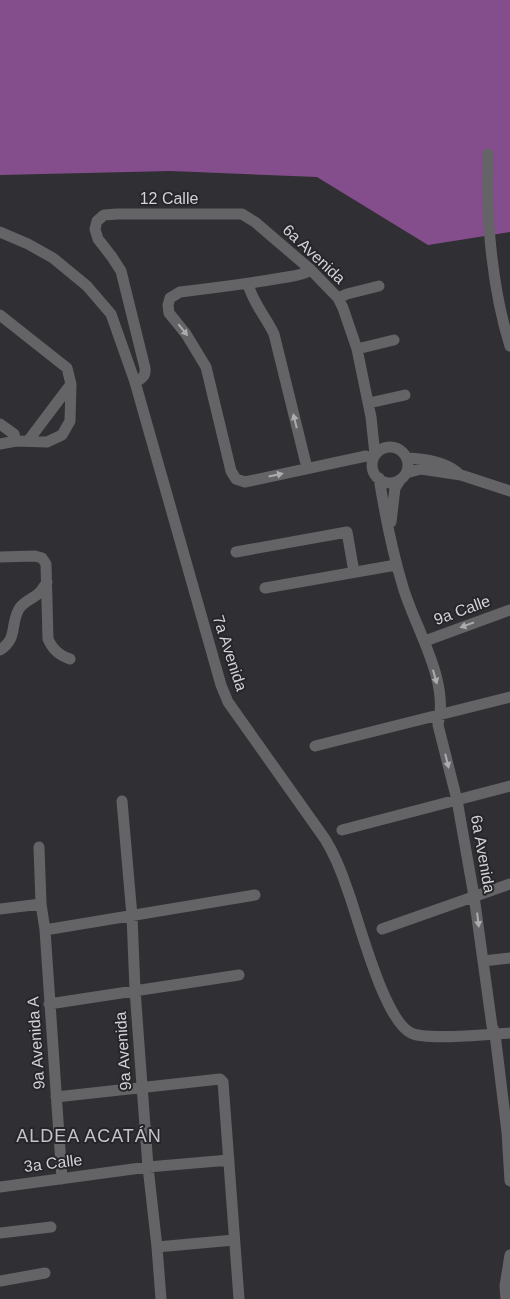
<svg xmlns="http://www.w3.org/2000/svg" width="510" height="1299" viewBox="0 0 510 1299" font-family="Arial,sans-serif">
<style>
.forest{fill:#844e8c}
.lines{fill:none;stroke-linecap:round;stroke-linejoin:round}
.minor{stroke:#646365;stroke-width:11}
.oneway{fill:#acacae}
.labels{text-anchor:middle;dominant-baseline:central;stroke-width:4;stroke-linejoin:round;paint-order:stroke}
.street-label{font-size:16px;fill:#d3d3d6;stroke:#26262a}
.neighbourhood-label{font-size:18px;letter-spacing:1px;fill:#c3c4c9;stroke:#26262a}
</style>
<rect width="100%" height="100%" fill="#303034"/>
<path class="forest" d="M 0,0 L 510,0 L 510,232 L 428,245 L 317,177 L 171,171 L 0,175 Z"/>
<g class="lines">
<path class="minor" d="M 488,154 C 488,178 487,203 489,227 C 492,267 498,308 510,346
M 0,232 L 28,244 L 53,258 L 87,286 L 111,314 L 135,382 L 221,685 L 228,702 L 325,839 C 335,855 342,873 348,891 C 359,921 384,1020 411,1033 C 427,1041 489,1034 510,1033
M 311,270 C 302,276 291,276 281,278 C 247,284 214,288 180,292 L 170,298 L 168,305 L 169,313 L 186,334 L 206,367 L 231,471 L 236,479 L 245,482 L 366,456
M 248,284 C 253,303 266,317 274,334 L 307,468
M 338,298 L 347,294 L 379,286
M 0,315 L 67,368 L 71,384 L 70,421 L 62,435 L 47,442 L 16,441 L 0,444
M 357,349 L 394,340
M 135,382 C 142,379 146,376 145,368 L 121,271 L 112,257 L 98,239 L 95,229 L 97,221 L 104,215 L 117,214 L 242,214 L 255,222 L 311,270 L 338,298 L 343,308 L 357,349 L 371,417 L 375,455
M 369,403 L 405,395
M 0,424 L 14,434 L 16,441
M 28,441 L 71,384
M372 465a18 18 0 1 1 36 0a18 18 0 1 1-36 0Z
M 407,458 C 425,459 443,461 457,472
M 406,473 L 421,469 L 461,475 L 510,491
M 379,478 C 385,515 392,551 403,587 C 415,628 450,681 438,725 L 457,800 L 474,896 L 492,1026 L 495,1034 L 507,1132 L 510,1181
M 391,522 L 395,488 L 400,480
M 236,552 L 347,532 L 354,572
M 0,557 L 35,556 L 42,558 L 46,564 L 48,639 C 53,650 59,655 70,659
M 265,588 L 396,565
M 425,641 L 510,610
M 0,650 C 18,639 10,624 19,609 C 23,602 32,599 38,594 C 42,591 44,586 47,582
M 315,746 L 510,697
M 122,801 L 132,916 L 135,990 L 148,1167 L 157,1247 L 161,1299
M 342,830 L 510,786
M 39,847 L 41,904 L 45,930 L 62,1179
M 0,909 L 41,904
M 382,929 L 510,884
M 45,930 L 255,895
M 483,961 L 510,958
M 49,1004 L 239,975
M 56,1097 L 220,1079 L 223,1082 L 239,1299
M 0,1187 L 148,1167 L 229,1160
M 0,1233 L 51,1227
M 157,1247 L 234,1240
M 0,1281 L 45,1273
M 506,1299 L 505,1286 L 510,1255"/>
</g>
<defs><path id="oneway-solid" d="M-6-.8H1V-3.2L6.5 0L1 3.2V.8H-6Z" transform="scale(1.25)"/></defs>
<g class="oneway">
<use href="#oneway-solid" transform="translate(183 330) rotate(51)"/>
<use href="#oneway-solid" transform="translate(295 421) rotate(-104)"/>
<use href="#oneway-solid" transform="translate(276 475) rotate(-12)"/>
<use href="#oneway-solid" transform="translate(467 625) rotate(160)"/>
<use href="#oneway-solid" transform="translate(435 677) rotate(74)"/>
<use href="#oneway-solid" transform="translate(447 761) rotate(76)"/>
<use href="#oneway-solid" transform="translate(478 920) rotate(83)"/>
</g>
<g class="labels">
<g class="street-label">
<text x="169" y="198">12 Calle</text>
<text transform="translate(314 254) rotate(43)">6a Avenida</text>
<text transform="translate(462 610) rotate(-20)">9a Calle</text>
<text transform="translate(230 653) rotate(72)">7a Avenida</text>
<text transform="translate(483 854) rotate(80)">6a Avenida</text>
<text transform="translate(36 1043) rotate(-94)">9a Avenida A</text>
<text transform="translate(123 1051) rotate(-94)">9a Avenida</text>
<text transform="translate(53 1163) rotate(-7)">3a Calle</text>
</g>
<g class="neighbourhood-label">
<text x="89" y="1136">ALDEA ACATÁN</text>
</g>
</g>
</svg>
